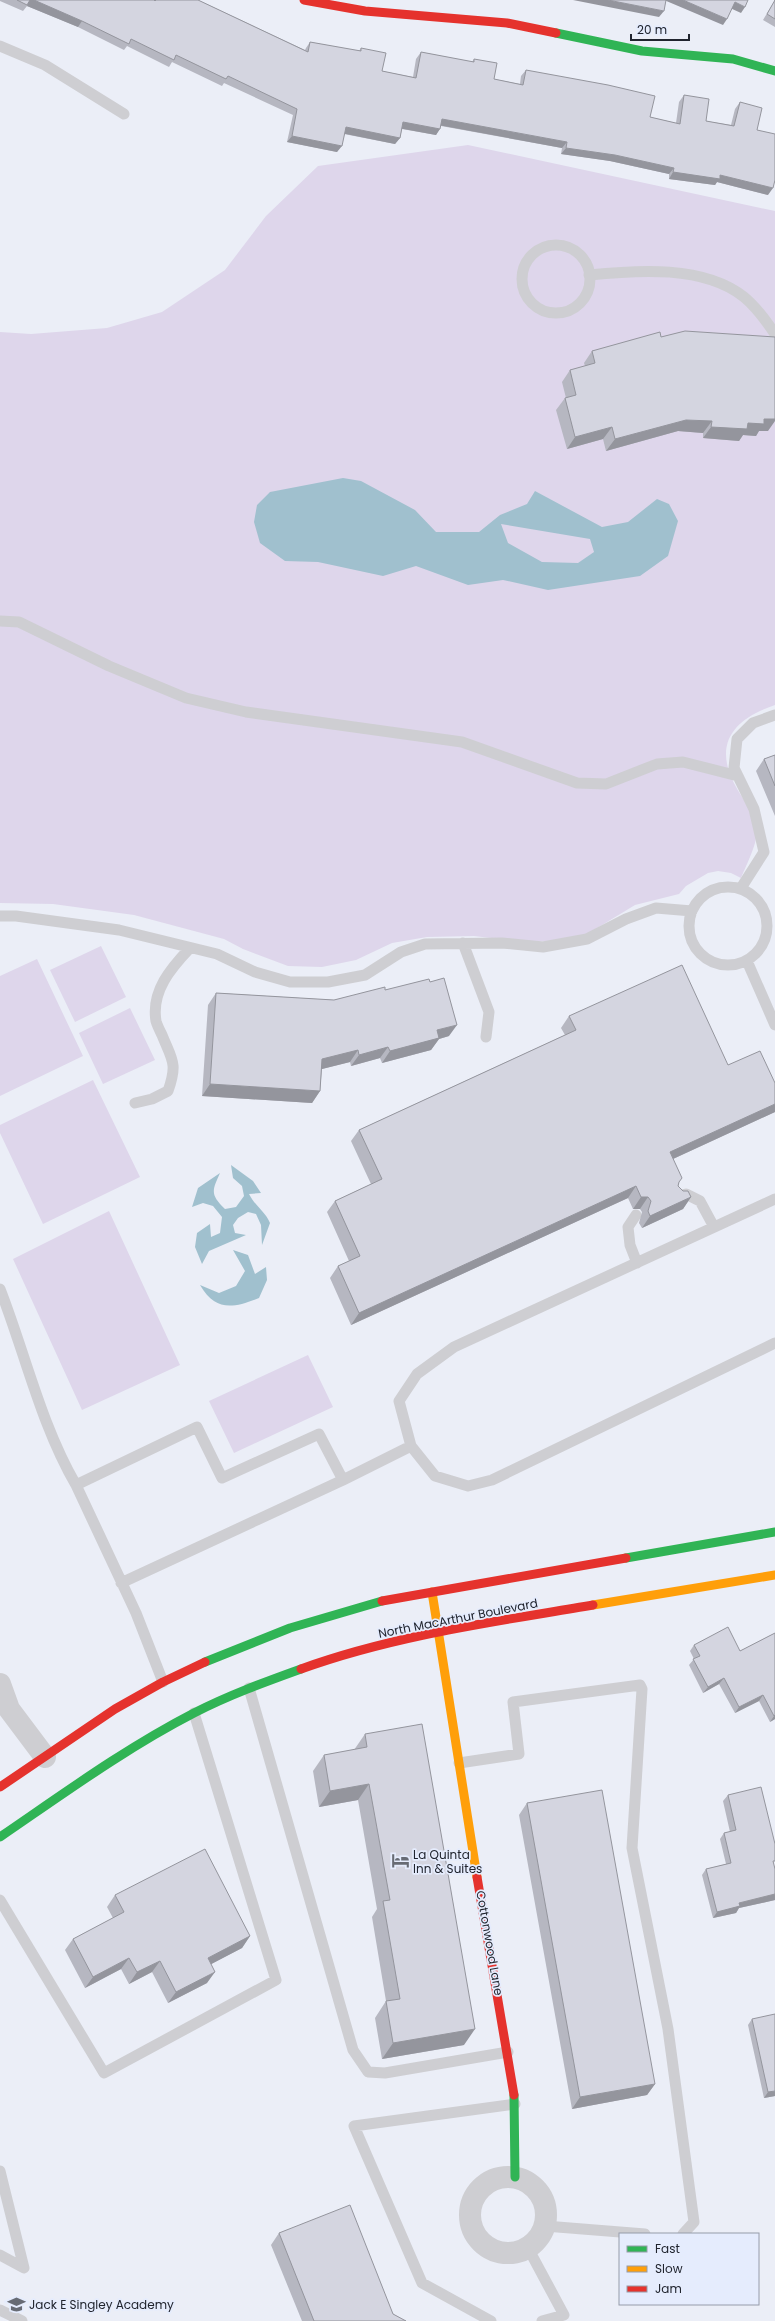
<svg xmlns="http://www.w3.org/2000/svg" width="775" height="2321" viewBox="0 0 775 2321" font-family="Poppins,sans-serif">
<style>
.green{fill:#ded6eb}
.water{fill:#a0c0ce;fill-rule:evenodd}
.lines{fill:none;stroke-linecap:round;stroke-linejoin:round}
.lane{stroke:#ceced2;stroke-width:11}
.street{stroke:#ceced2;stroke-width:22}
.fast{stroke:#30b455;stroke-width:9}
.slow{stroke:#ff9f0a;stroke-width:9}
.jam{stroke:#e5322d;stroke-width:9}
.wall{fill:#b6b7c1}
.shaded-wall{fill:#94959d}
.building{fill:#d4d5e0;stroke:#94959d}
.labels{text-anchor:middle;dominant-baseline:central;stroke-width:3.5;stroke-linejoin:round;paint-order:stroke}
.street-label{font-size:12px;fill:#20242e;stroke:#e5ecfd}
.poi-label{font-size:12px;fill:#20242e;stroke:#e5ecfd;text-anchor:start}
</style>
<rect width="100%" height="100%" fill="#ebeef7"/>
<path class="green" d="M 468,145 L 775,211 L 775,705 C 739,717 714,739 732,779 C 742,801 754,808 756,835 C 757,844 745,868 741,878 L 731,873 L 718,871 L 708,873 L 686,886 L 679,894 L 635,905 L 584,936 L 554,941 L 525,942 L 474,936 L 427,937 L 392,943 L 356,960 L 322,967 L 288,966 L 243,949 L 224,939 L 134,915 L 53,904 L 0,903 L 0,332 L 31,334 L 107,328 L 162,312 L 225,270 L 266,216 L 318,166 Z
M 101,946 L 126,997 L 75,1022 L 50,970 Z
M 37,959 L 83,1056 L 0,1096 L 0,976 Z
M 130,1008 L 155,1060 L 103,1084 L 79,1033 Z
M 93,1080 L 140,1177 L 43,1224 L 0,1133 L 0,1125 Z
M 109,1211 L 180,1365 L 82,1410 L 13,1259 Z
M 308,1355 L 333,1407 L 234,1453 L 209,1401 Z"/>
<path class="water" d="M 343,478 L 361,481 L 415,510 L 436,532 L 479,532 L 500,515 L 527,504 L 535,491 L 602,527 L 628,522 L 657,499 L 669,504 L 678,521 L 668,556 L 640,576 L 548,590 L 503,580 L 468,585 L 416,566 L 383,576 L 318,562 L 285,561 L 260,543 L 254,522 L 257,505 L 270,492 ZM 501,524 L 590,539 L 594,552 L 578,563 L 542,562 L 508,543 Z
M 231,1165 L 253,1181 L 261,1193 L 249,1194 C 255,1206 265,1211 270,1223 L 262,1245 L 261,1225 L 256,1214 L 248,1212 L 238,1218 L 233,1225 L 235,1233 L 246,1235 L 209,1251 L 202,1264 L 195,1247 L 197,1233 L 210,1224 L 211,1237 L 220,1233 L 222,1217 L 213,1206 L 203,1203 L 192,1207 L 198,1188 L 220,1173 C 212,1191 210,1194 225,1209 L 236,1207 L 244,1196 L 242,1186 L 233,1178 Z
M 233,1250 L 248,1255 L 255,1274 L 266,1267 L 267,1280 L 259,1298 C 233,1308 216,1312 200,1285 L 219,1293 L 236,1286 L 245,1271 Z"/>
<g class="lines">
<path class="lane" d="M 0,46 L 45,65 L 124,114
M522 279a34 34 0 1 1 68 0a34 34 0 1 1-68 0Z
M 589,275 C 637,270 704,265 744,297 C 755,306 767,322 775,334
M 0,621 L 19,622 L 109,666 L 186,698 L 246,712 L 462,742 L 577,783 L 606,784 L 657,764 L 683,762 L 738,776
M689 926a39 39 0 1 1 78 0a39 39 0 1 1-78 0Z
M 741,888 L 764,852 L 754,809 L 734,768 L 737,739 L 753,723 L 775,715
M 0,916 L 16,916 L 119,930 L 217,954 L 255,972 L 290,982 L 328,982 L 365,975 L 401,952 L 425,944 L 502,943 L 543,947 L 587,939 L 626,919 L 656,908 L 692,911
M 463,943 L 489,1012 L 486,1037
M 747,961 L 775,1025
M 135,1103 L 152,1099 L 168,1091 C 178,1063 172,1060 162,1035 C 160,1031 157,1025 156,1021 C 151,991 171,968 190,948
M 677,1196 L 686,1194 L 700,1201 L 714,1227
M 775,1199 L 454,1347 L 417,1374 L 399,1401 L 411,1446 L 435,1476 L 468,1486 L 492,1480 L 775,1343
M 636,1215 L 628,1227 L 630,1245 L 637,1263
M 0,1289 C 25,1353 41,1425 76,1485
M 121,1583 L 343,1480 L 411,1446
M 163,1682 L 136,1613 L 76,1485 L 197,1427 L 222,1478 L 319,1434 L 343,1480
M 249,1688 L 353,2050 L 368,2072 L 385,2073 L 508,2052
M 459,1763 L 519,1754 L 513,1702 L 640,1685 L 642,1689 L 632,1848 L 668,2029 L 694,2222 L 683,2234
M 0,1900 L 104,2073 L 276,1980 L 194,1713
M 0,2171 L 24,2268 L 0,2255
M 545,2226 L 645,2234
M 528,2248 L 564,2315 L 542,2321
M 0,2310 L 22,2321
M 491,2321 L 422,2283 L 354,2126 L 515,2104"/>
<path class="street" d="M 0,1684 L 9,1709 L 45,1757
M470 2215a38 38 0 1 1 76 0a38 38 0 1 1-76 0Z"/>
<path class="fast" d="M 556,33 L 642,51 L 733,59 L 775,71
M 626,1558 L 775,1532
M 205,1662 L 290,1628 L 382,1601
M 0,1837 C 63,1794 126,1748 194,1713 C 229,1695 265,1682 301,1669
M 514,2095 L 515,2177"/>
<path class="slow" d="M 432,1592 L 477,1877
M 593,1605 L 775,1575"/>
<path class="jam" d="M 304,0 L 365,11 L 507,23 L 556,33
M 382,1601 L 626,1558
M 301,1669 C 395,1635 494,1622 593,1605
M 0,1787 L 115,1709 L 163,1682 L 205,1662
M 477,1877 L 514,2095"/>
</g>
<path class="wall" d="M 0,0 L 198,0 L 305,50 L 306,48 L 310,42 L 359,51 L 361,48 L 382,71 L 413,77 L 416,59 L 421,52 L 472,62 L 474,59 L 494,79 L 520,84 L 521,76 L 526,70 L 650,117 L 676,123 L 679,102 L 684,95 L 706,121 L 731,125 L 735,109 L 740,102 L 757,130 L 768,195 L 717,182 L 715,185 L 669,179 L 669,174 L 610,161 L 561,154 L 562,148 L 441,126 L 436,135 L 402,129 L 400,138 L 395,144 L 344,134 L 337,152 L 287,142 L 293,115 L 224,83 L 222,86 L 172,62 L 169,67 L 127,46 L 124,50 L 78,27 L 27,6 L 23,11 L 0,1 Z
M 775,0 L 775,27 L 763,20 Z
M 661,337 L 768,431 L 759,431 L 756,436 L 743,435 L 739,441 L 703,438 L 703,433 L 678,431 L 606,451 L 603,439 L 567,449 L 556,410 L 565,398 L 566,398 L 562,382 L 570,370 L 585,366 L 584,363 L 592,351 Z
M 775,755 L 775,816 L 756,771 L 764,759 Z
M 385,990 L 449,1036 L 439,1039 L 431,1050 L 382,1063 L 380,1058 L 351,1066 L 350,1062 L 322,1069 L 320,1091 L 312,1103 L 202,1096 L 208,1005 L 216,993 L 334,1000 Z
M 569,1016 L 728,1065 L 775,1083 L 775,1112 L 673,1159 L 679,1184 L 678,1186 L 683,1191 L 691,1197 L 683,1209 L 642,1228 L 639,1223 L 642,1212 L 640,1209 L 633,1209 L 628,1198 L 351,1325 L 330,1278 L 338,1266 L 349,1261 L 327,1212 L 335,1201 L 371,1184 L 351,1141 L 359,1130 L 565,1035 L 561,1028 Z
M 775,1633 L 775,1719 L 770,1722 L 759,1701 L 735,1713 L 719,1684 L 703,1693 L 689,1665 L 694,1659 L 690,1651 L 694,1645 L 740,1651 Z
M 365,1734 L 464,2045 L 382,2059 L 375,2018 L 386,2001 L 372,1917 L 377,1909 L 358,1800 L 319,1807 L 313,1771 L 324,1755 L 354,1750 Z
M 728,1795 L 774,1866 L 775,1869 L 775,1900 L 739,1908 L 736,1913 L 713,1918 L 702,1875 L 706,1869 L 726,1864 L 720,1839 L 724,1833 L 730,1832 L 723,1801 Z
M 527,1803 L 655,2084 L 647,2095 L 572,2109 L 519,1815 Z
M 115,1895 L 250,1936 L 242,1948 L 211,1964 L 207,1983 L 168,2003 L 152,1972 L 129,1984 L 121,1969 L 85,1988 L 65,1950 L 73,1939 L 113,1918 L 107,1907 Z
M 752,2019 L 775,2096 L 764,2098 L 748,2025 Z
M 279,2233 L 393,2314 L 406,2321 L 302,2321 L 271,2245 Z"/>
<path class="shaded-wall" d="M 29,0 L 34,0 L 82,21 L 78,27 L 27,6 Z
M 573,0 L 608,0 L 664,11 L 659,17 Z
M 664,0 L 683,0 L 727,19 L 723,25 Z
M 735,2 L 745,7 L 741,13 L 730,8 Z
M 442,119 L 567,142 L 562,148 L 438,125 Z
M 403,122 L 440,129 L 436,135 L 398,128 Z
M 346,127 L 400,138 L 395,144 L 341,133 Z
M 292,136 L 342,146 L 337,152 L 287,142 Z
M 566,148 L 615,155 L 674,168 L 669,174 L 610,161 L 561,154 Z
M 673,172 L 720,175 L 773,188 L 768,195 L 717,182 L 715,185 L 669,179 Z
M 764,419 L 775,419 L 775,421 L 768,431 L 759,431 L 756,436 L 743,435 L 739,441 L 703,438 L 711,427 Z
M 686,420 L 712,421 L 703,433 L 678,431 L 606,451 L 615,439 Z
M 612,427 L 603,439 L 567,449 L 575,437 Z
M 457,1025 L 449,1036 L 439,1039 L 431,1050 L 382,1063 L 390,1051 L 437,1030 Z
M 388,1047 L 380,1058 L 351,1066 L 359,1055 Z
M 358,1050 L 350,1062 L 314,1071 L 322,1059 Z
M 210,1084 L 320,1091 L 312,1103 L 202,1096 Z
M 775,1104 L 775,1112 L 662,1164 L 670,1152 Z
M 636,1186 L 628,1198 L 351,1325 L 359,1313 Z
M 641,1197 L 648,1197 L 640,1209 L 633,1209 Z
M 691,1197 L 683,1209 L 642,1228 L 650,1216 Z
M 724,1678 L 719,1684 L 703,1693 L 708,1687 Z
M 763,1695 L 759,1701 L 735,1713 L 739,1707 Z
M 775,1715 L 775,1719 L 770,1722 L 774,1716 Z
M 369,1784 L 358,1800 L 319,1807 L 330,1791 Z
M 775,1894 L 775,1900 L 739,1908 L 736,1913 L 713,1918 L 717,1912 L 739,1903 Z
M 250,1936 L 242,1948 L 200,1970 L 208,1958 Z
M 129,1958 L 121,1969 L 85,1988 L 93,1977 Z
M 160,1961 L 152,1972 L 129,1984 L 137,1972 Z
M 215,1972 L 207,1983 L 168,2003 L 176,1992 Z
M 475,2029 L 464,2045 L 382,2059 L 393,2043 Z
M 655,2084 L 647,2095 L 572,2109 L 580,2097 Z
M 775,2091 L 775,2096 L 764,2098 L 768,2092 Z"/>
<path class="building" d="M 17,0 L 30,0 L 27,5 Z
M 34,0 L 154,0 L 155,1 L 156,0 L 198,0 L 308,52 L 310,42 L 361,51 L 361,48 L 386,53 L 382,71 L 416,78 L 421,52 L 474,62 L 474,59 L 497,63 L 494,79 L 523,85 L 526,70 L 608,85 L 655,96 L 650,117 L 680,124 L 684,95 L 709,99 L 706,121 L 734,126 L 740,102 L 762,108 L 757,130 L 775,134 L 775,180 L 773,188 L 720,175 L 720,179 L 673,172 L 674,168 L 615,155 L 566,148 L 567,142 L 442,119 L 440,129 L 403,122 L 400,138 L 346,127 L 342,146 L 292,136 L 297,109 L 228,76 L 226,79 L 176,55 L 174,60 L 131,39 L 129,44 L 82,21 Z
M 608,0 L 666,0 L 664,11 Z
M 683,0 L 748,0 L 745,7 L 735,2 L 727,19 Z
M 775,0 L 775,19 L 767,14 Z
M 685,331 L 775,337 L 775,419 L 764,419 L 764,424 L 748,423 L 747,429 L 711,427 L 712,421 L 686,420 L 615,439 L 612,427 L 575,437 L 565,398 L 576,395 L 570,370 L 595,363 L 592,351 L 660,332 L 661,337 Z
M 775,755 L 775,786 L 764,759 Z
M 682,965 L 728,1065 L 760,1051 L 775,1083 L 775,1104 L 670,1152 L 682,1178 L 679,1182 L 678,1186 L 683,1191 L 688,1191 L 691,1197 L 650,1216 L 648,1211 L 651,1201 L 648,1197 L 641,1197 L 636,1186 L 359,1313 L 338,1266 L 360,1256 L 335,1201 L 382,1179 L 359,1130 L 576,1030 L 569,1016 Z
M 444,978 L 457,1025 L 437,1030 L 439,1038 L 390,1051 L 388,1047 L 359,1055 L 358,1050 L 322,1059 L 320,1091 L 210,1084 L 216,993 L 334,1000 L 385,987 L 385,990 L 429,979 L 430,982 Z
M 728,1627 L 740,1651 L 775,1633 L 775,1715 L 774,1716 L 763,1695 L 739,1707 L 724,1678 L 708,1687 L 693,1659 L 700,1656 L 694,1645 Z
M 422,1724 L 475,2029 L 393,2043 L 386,2001 L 400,1999 L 383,1901 L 390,1900 L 369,1784 L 330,1791 L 324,1755 L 367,1747 L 365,1734 Z
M 761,1787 L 775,1844 L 775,1861 L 773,1861 L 775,1869 L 775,1894 L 739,1903 L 740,1906 L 717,1912 L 706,1869 L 731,1863 L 724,1833 L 736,1830 L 728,1795 Z
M 602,1790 L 655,2084 L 580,2097 L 527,1803 Z
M 205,1849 L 250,1936 L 208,1958 L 215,1972 L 176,1992 L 160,1961 L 137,1972 L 129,1958 L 93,1977 L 73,1939 L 124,1912 L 115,1895 Z
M 775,2014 L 775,2091 L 768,2092 L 752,2019 Z
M 350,2205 L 393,2314 L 406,2321 L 314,2321 L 279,2233 Z"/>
<defs>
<symbol id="hotel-bare" viewBox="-9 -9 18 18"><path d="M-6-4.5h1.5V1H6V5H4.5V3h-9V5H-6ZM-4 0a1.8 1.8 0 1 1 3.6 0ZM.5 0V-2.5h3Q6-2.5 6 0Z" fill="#676b74" stroke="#e5ecfd" stroke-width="2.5" paint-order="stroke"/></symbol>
<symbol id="school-bare" viewBox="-9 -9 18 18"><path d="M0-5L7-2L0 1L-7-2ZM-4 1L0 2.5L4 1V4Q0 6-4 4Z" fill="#676b74" stroke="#e5ecfd" stroke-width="2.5" paint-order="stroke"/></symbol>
</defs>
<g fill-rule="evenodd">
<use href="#hotel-bare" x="388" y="1848" width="25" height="25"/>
<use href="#school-bare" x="4" y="2292" width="25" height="25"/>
</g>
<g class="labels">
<g class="street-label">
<text transform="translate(458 1618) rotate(-11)">North MacArthur Boulevard</text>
<text transform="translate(490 1943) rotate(80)">Cottonwood Lane</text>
</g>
<g class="poi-label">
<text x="413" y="1854">La Quinta<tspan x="413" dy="14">Inn &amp; Suites</tspan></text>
<text x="29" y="2304">Jack E Singley Academy</text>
</g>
</g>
<rect x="619" y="2233" width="140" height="72" fill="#e5ecfd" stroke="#969caa"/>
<rect x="627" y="2246" width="20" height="6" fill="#30b455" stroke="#969caa"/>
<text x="655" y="2253" font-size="12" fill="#20242e">Fast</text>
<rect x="627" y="2266" width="20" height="6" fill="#ff9f0a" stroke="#969caa"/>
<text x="655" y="2273" font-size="12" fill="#20242e">Slow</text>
<rect x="627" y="2286" width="20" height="6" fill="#e5322d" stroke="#969caa"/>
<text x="655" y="2293" font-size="12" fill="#20242e">Jam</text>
<path d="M631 34v6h58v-6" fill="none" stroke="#20242e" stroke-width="2"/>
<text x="637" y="34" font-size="12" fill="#20242e" stroke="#e5ecfd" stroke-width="3" paint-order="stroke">20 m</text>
</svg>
